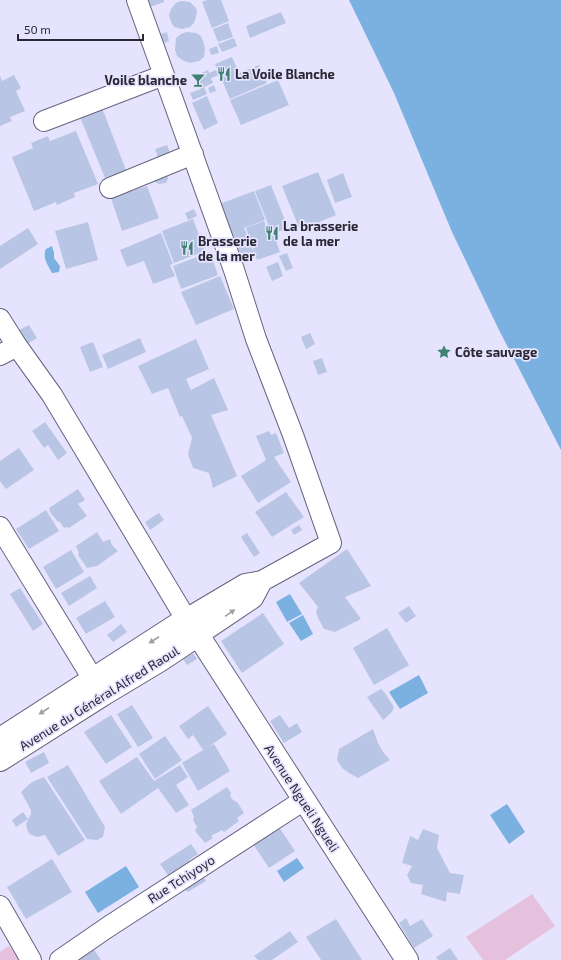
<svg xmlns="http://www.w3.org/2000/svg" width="561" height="960" viewBox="0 0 561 960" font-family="'Exo 2',sans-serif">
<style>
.green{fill:#e6c1dd}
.water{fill:#7ab1e0}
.building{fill:#b9c5e4}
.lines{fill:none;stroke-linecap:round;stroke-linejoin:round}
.minor-casing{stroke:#66637f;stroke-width:22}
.tertiary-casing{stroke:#66637f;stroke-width:24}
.minor{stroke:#fff;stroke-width:20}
.tertiary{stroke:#fff;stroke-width:22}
.oneway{fill:#9f9ea4}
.labels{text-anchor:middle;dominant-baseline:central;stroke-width:3.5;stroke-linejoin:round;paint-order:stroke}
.poi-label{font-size:13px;font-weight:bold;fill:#292834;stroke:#e6e3fe;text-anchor:start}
.street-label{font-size:13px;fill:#292834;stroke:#e6e3fe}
</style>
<rect width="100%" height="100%" fill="#e6e3fe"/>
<path class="green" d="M 532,894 L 555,926 L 505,960 L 483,960 L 466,937 Z
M 9,946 L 21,960 L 0,960 L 0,952 Z"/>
<path class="water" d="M 349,0 L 561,0 L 561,450 L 498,328 L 452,232 L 394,93 Z
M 52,246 L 54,253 L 54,258 L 60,266 L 59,272 L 52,273 C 48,265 42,258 46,249 Z
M 290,594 L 302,614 L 287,622 L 276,602 Z
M 303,615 L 313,634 L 301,641 L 289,623 Z
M 419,675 L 428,693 L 400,709 L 389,692 Z
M 507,804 L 525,832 L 509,844 L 490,815 Z
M 297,858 L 304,868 L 284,882 L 277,871 Z
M 126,866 L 139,887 L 98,913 L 85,892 Z"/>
<path class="building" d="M 144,0 L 164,0 L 164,2 L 147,8 Z
M 207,0 L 221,0 L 229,21 L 212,28 L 202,2 Z
M 181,1 L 190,2 L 196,8 L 197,13 L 194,23 L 190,27 L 182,29 L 174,27 L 171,22 L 169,15 L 171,9 L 176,3 Z
M 281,12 L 286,23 L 250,38 L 246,26 Z
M 228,23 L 233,37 L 218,42 L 213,29 Z
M 167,32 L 169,41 L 161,44 L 158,35 Z
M 187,32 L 196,33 L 201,36 L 204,44 L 205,49 L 204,57 L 199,61 L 190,63 L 182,60 L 177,56 L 175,50 L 176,38 L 181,34 Z
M 234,38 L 237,46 L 222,52 L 218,44 Z
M 217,46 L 219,53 L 211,55 L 209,49 Z
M 232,57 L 239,73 L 259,65 L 267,83 L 230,99 L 215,64 Z
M 208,70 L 209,73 L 216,70 L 219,75 L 211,78 L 213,83 L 204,87 L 207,94 L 193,100 L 190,93 L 201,89 L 195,76 Z
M 14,75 L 21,88 L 16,91 L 25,111 L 10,117 L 12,121 L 0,126 L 0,76 L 2,81 Z
M 278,80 L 289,105 L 241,125 L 230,100 Z
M 214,85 L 216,91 L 210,93 L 208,88 Z
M 207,96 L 218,123 L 204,130 L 192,103 Z
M 102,108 L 126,170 L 105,178 L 80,117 Z
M 76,131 L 98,184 L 74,193 L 75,197 L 57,205 L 56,202 L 34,211 L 12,157 L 33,148 L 31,143 L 48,136 L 50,141 Z
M 167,145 L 171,155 L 159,160 L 155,149 Z
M 318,172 L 336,215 L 300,230 L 282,186 Z
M 343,173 L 352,197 L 335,203 L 327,180 Z
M 167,174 L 168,179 L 166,183 L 159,184 L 155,182 L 153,179 Z
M 271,185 L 288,228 L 272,234 L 255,191 Z
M 147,186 L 159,218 L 122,231 L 111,198 Z
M 254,191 L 265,220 L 244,228 L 255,255 L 239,261 L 217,205 Z
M 194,209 L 197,216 L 188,220 L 185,213 Z
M 193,219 L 205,251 L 174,263 L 162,231 Z
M 264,221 L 270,236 L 274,235 L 280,252 L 257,260 L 246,228 Z
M 88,222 L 98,260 L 66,269 L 55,231 Z
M 28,228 L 38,244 L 0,269 L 0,246 Z
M 161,233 L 173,264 L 170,265 L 175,276 L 153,284 L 144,261 L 127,267 L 120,250 Z
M 210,252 L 218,275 L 181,289 L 173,266 Z
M 287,253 L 293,268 L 286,271 L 279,256 Z
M 278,262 L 283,276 L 272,281 L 266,267 Z
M 220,276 L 234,309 L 196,325 L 181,292 Z
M 29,325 L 37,338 L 27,344 L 19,330 Z
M 310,333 L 315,344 L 306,349 L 301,337 Z
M 140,338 L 146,352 L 108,369 L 102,355 Z
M 196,339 L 209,369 L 186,379 L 191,390 L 214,378 L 228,410 L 211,415 L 237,476 L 213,488 L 209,473 L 193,468 L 188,454 L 192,438 L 182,416 L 180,417 L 168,388 L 152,394 L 138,366 Z
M 93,342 L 103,367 L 90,372 L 80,347 Z
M 322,358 L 327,372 L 318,375 L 313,361 Z
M 45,422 L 67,453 L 58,460 L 48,445 L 44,448 L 32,431 Z
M 269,431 L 271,435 L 276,433 L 284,453 L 274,457 L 291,482 L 258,503 L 241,476 L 266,460 L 256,436 Z
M 19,448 L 34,470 L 6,489 L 0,481 L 0,461 Z
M 78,489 L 85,500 L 78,504 L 87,516 L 69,528 L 67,527 L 64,528 L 59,521 L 58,522 L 53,516 L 50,512 L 49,508 Z
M 286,492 L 304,517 L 272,537 L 255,512 Z
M 46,510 L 59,531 L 29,549 L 16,529 Z
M 159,513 L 164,520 L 150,530 L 145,522 Z
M 299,525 L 302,530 L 294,535 L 291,530 Z
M 97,532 L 103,542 L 110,539 L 112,545 L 118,551 L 97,566 L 87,568 L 78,555 L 79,553 L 76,546 Z
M 247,533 L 260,553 L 254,557 L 241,537 Z
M 347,549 L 371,586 L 345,597 L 361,619 L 335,632 L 324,629 L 318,618 L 316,611 L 318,607 L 299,583 Z
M 71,550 L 84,572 L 56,589 L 43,567 Z
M 90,576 L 97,588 L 69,606 L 61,593 Z
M 20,588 L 43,624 L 33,631 L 10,594 Z
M 105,601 L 115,617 L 86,634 L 76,618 Z
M 409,606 L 416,616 L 406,623 L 398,613 Z
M 263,613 L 284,644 L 242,673 L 221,641 Z
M 121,624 L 127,632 L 113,642 L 107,635 Z
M 387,628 L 409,665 L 374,685 L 353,648 Z
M 193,653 L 197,659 L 187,665 L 183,659 Z
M 381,689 L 385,693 L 394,707 L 392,712 L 383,720 L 367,697 Z
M 132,705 L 153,738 L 138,747 L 117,714 Z
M 208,706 L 227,734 L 207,748 L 214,744 L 230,771 L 198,791 L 182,763 L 203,750 L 193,735 L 188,739 L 179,726 Z
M 111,715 L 132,747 L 106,764 L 84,732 Z
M 280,715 L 289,728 L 297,723 L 302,732 L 284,743 L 270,721 Z
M 373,729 L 378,743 L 383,752 L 390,760 L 358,778 L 349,773 L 342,768 L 337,760 L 339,749 Z
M 165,736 L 182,760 L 155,779 L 139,754 Z
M 44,752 L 49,763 L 31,773 L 25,762 Z
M 137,757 L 154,781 L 180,765 L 188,777 L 176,785 L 189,805 L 176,813 L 158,788 L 121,814 L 99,781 Z
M 68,765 L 105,827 L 103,837 L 97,840 L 87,839 L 47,777 Z
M 44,777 L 85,840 L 58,856 L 45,835 L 37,837 L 29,834 L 27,829 L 26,824 L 31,814 L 31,810 L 21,792 L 32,782 Z
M 227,787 L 231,793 L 230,796 L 232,799 L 238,803 L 244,813 L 237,818 L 239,821 L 224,832 L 222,830 L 211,836 L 213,838 L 205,843 L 195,831 L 197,827 L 193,820 L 194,817 L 191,810 Z
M 23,812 L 28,819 L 16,827 L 12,820 Z
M 277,824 L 295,851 L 269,868 L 251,841 Z
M 423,829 L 439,835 L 437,848 L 450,873 L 464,875 L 460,894 L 447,892 L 446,902 L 421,894 L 423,885 L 411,883 L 407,875 L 412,866 L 402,863 L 410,836 L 418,840 Z
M 191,844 L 198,854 L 189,860 L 191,863 L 170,878 L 160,864 Z
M 52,859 L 72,892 L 26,919 L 7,887 Z
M 200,872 L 206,881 L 188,892 L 184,888 Z
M 406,918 L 410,926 L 422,919 L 433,936 L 414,948 L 399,923 Z
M 336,919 L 362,960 L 321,960 L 306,937 Z
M 290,931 L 298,942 L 272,960 L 258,960 L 254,956 Z
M 91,945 L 101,960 L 68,960 Z
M 450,948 L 458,960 L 438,960 L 436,957 Z"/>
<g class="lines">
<defs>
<path id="minor" d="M 44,121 L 164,75
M 110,188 L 193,154
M 0,319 L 17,346 L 52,395 L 186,619 L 245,584 L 262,581 L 331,543 L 293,435 L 256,339 L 234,270 L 137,0
M 0,355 L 17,346
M 0,527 L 93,679
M 198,635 L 253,598 L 262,581
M 0,906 L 31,960
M 60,960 L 108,927 L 304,800"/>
<path id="tertiary" d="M 0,739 L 186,619 L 198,635 L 407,960
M 0,760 L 104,694 L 159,661 L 198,635"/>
</defs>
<use href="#minor" class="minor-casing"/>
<use href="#tertiary" class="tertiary-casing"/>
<use href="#minor" class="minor"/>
<use href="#tertiary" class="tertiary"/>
</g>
<defs><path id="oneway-solid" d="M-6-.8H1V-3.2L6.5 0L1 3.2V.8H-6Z"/></defs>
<g class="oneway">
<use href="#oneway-solid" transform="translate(230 613) rotate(-34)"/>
<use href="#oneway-solid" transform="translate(154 640) rotate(147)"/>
<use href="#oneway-solid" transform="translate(44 711) rotate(147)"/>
</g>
<defs>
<symbol id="restaurant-bare" viewBox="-9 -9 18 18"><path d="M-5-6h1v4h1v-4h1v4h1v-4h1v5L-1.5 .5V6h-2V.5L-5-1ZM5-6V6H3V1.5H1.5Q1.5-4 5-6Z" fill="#3e8173" stroke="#e6e3fe" stroke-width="2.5" paint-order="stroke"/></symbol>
<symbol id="bar-bare" viewBox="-9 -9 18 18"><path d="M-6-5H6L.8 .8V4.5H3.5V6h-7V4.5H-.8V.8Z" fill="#3e8173" stroke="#e6e3fe" stroke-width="2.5" paint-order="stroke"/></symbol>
<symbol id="sight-bare" viewBox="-9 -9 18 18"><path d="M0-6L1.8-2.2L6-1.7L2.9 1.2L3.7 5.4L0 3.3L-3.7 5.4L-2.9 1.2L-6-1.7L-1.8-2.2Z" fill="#3e8173" stroke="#e6e3fe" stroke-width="2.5" paint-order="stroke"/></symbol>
</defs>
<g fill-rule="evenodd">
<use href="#restaurant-bare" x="214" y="64" width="20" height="20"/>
<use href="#bar-bare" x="188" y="70" width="20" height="20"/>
<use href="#restaurant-bare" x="262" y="223" width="20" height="20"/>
<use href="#restaurant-bare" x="177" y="238" width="20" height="20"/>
<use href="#sight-bare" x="434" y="342" width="20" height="20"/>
</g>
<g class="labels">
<g class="poi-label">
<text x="235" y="74">La Voile Blanche</text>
<text x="187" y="80" text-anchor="end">Voile blanche</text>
<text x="283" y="226">La brasserie<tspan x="283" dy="15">de la mer</tspan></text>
<text x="198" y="241">Brasserie<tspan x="198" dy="15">de la mer</tspan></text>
<text x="455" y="352">Côte sauvage</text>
</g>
<g class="street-label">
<text transform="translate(99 698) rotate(-32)">Avenue du Général Alfred Raoul</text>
<text transform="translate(302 798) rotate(57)">Avenue Ngueli Ngueli</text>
<text transform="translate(181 879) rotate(-33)">Rue Tchiyoyo</text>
</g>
</g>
<path d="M18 34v6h125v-6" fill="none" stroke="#292834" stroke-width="2"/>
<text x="24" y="34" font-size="12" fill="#292834" stroke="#e6e3fe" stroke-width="3" paint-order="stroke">50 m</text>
</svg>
